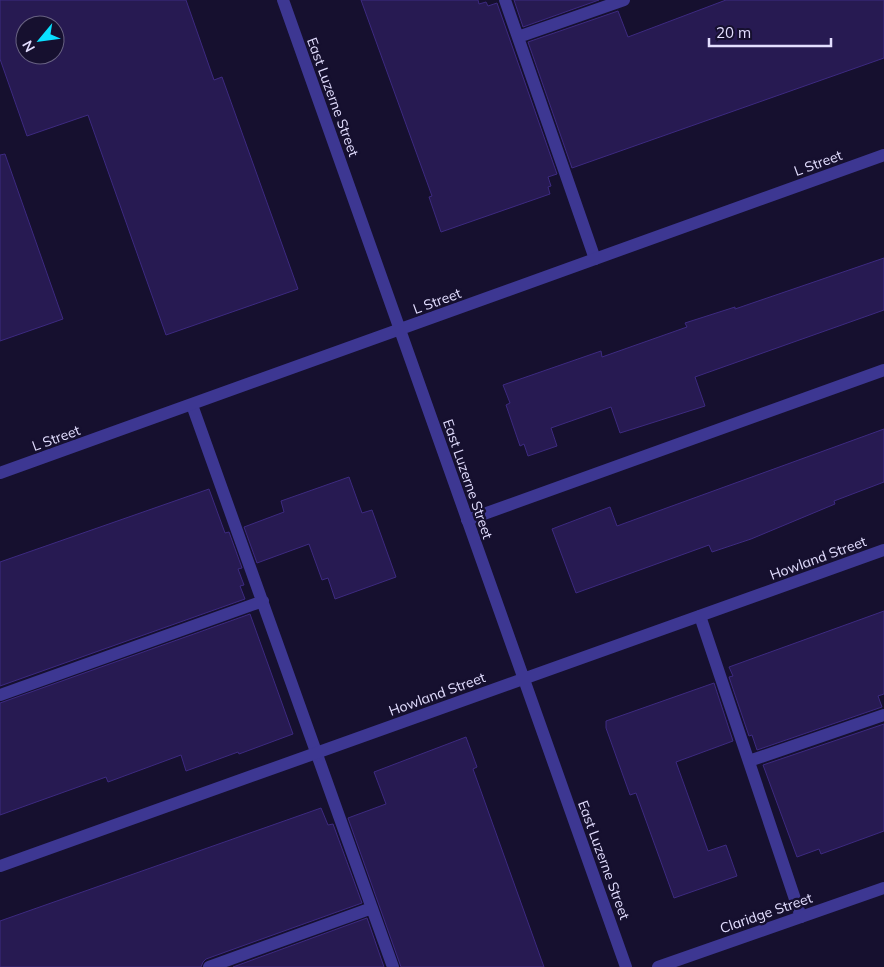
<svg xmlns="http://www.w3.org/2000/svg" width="884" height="967" viewBox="0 0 884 967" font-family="Mulish,sans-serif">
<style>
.building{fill:#271a52;stroke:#3d2a80;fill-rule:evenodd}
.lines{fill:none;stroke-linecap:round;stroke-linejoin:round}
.service{stroke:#3d3792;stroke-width:12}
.minor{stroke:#3d3792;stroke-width:12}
.labels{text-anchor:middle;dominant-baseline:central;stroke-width:5;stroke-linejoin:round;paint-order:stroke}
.street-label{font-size:14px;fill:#e3deff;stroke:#16102f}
</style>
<rect width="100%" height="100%" fill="#16102f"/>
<path class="building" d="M 0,0 L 186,0 L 214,80 L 222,77 L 298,289 L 166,335 L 88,115 L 27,136 L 0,59 ZM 25,25 L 55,25 L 55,55 L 25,55 Z
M 361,0 L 478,0 L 479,4 L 486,2 L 488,6 L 497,3 L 557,174 L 548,177 L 551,186 L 548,187 L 550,194 L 441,232 L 429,197 L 432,196 Z
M 514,0 L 599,0 L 523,27 Z
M 726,0 L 884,0 L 884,58 L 572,168 L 528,42 L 618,11 L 628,37 Z
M 5,154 L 63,319 L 0,341 L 0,155 Z
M 884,258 L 884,310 L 695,377 L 705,406 L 620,433 L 611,407 L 551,428 L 557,446 L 528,456 L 524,444 L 520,446 L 506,405 L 510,403 L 503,385 L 601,351 L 602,357 L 687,327 L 685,323 L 735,307 L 735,309 Z
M 884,429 L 884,482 L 834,501 L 835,504 L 751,539 L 712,552 L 709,545 L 576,593 L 552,529 L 610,507 L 617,526 Z
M 349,477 L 362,513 L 372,510 L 396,577 L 335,599 L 328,578 L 322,580 L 309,544 L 257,563 L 244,527 L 284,512 L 281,501 Z
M 209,489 L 225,533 L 229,532 L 242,568 L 238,569 L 244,585 L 240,586 L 245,599 L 0,686 L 0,562 Z
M 884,611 L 884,694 L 878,696 L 882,707 L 757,750 L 752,735 L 749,736 L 729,677 L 733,676 L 729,667 Z
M 250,614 L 293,734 L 239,754 L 238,752 L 186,771 L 181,755 L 108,782 L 106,777 L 0,815 L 0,703 Z
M 714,683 L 733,741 L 676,762 L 708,851 L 726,845 L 737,876 L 674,898 L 636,793 L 630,795 L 606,728 L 606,721 Z
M 884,724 L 884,831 L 821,854 L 819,849 L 797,857 L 763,765 Z
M 466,737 L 477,767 L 473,769 L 544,967 L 401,967 L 348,818 L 386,804 L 374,772 Z
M 321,808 L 328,825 L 333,824 L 362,903 L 206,959 L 203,962 L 201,967 L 0,967 L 0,921 Z
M 367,918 L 384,967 L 233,967 Z"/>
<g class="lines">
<path class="service" d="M 505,0 L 595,259
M 518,37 L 624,0
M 192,405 L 393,967
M 467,520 L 884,370
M 700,616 L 801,917
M 0,695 L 263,601
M 749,761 L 884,715
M 209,967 L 372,908"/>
<path class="minor" d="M 283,0 L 626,967
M 0,473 L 884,155
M 0,866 L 884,550
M 658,967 L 884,888"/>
</g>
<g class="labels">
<g class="street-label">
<text transform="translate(333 97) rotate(70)">East Luzerne Street</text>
<text transform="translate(818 163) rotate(-20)">L Street</text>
<text transform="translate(437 301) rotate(-20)">L Street</text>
<text transform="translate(56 438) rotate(-20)">L Street</text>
<text transform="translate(468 479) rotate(71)">East Luzerne Street</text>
<text transform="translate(818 558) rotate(-20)">Howland Street</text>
<text transform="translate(437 694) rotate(-20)">Howland Street</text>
<text transform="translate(604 860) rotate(70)">East Luzerne Street</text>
<text transform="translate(766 913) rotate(-19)">Claridge Street</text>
</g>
</g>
<g transform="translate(40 40) rotate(241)"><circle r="24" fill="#16102f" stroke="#686282"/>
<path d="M0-4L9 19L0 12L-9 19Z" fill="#0ae0ff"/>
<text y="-8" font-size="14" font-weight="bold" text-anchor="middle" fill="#e3deff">N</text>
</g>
<path d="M709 38v8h122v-8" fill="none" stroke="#e3deff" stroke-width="2.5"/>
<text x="716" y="38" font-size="15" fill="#e3deff" stroke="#16102f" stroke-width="4" paint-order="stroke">20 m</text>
</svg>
